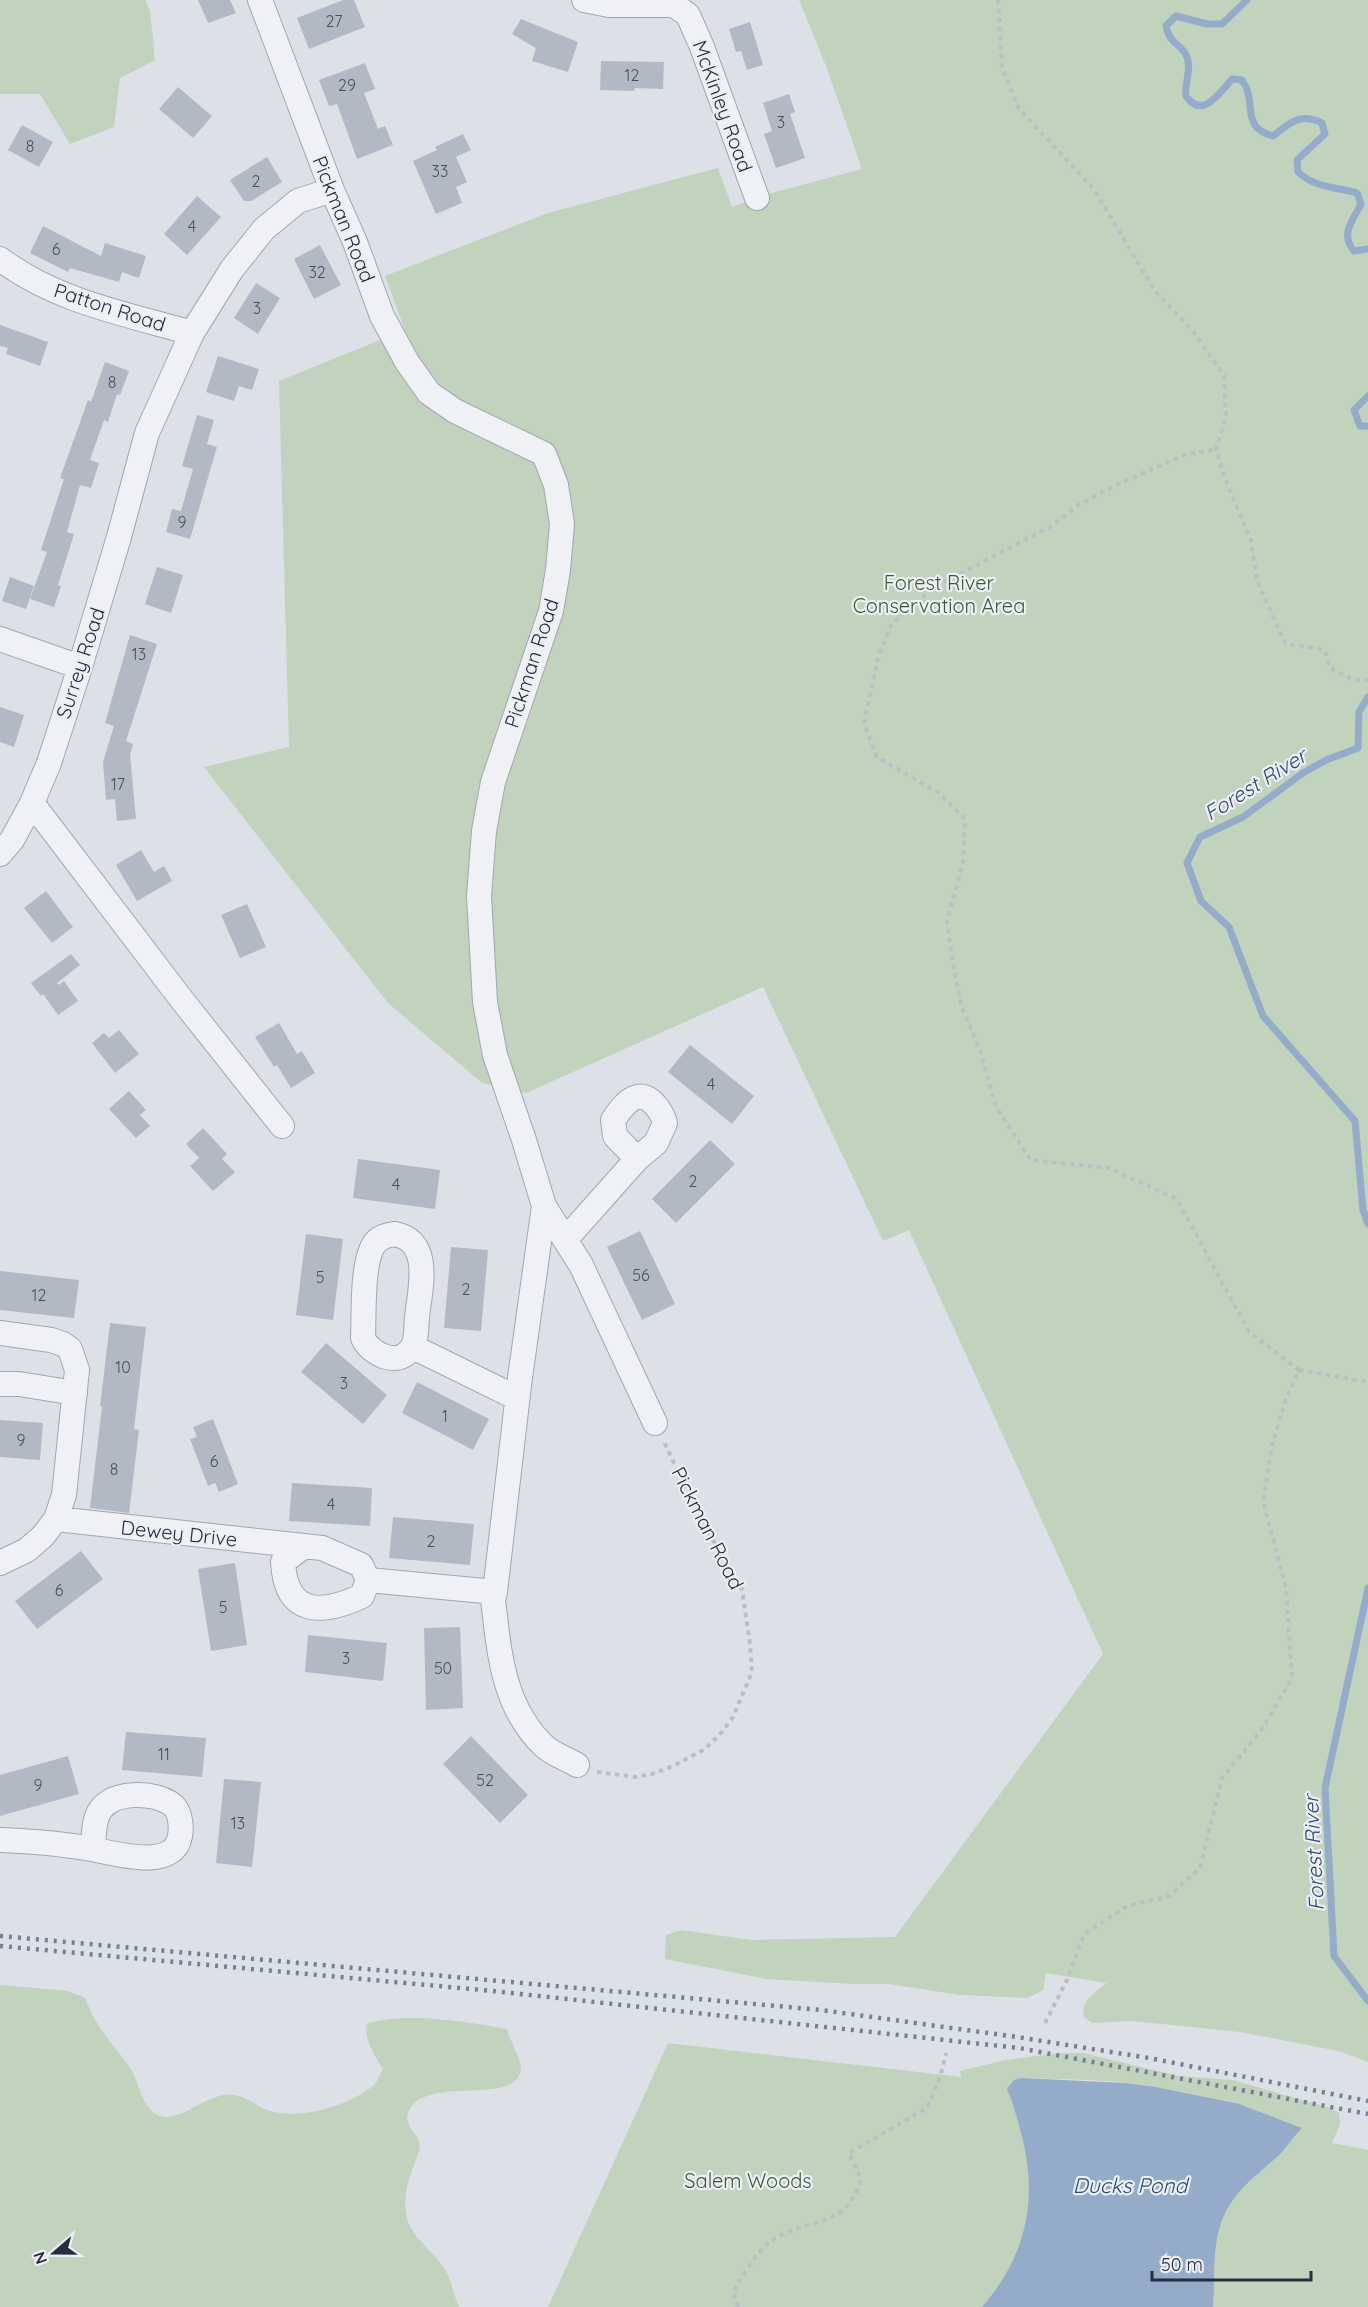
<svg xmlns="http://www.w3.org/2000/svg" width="1368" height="2307" viewBox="0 0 1368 2307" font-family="Quicksand,sans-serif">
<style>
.green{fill:#c1d2bd;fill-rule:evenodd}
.water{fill:#95abca}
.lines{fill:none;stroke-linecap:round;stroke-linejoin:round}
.stream{stroke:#95abca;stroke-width:7}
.building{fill:#b3b9c4}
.minor-casing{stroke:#a1a7b1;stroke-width:26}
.path{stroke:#babec5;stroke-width:4;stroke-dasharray:4.5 4.5;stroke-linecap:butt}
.minor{stroke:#eff1f5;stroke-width:24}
.rail{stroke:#757e92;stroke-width:4.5;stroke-dasharray:3 6;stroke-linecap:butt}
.labels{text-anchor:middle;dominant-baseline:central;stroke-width:4.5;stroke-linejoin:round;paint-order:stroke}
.number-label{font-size:16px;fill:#485060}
.street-label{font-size:20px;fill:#252d3e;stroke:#eceff5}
.park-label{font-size:20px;fill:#375b32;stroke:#eceff5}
.water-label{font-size:21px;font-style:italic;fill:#2e4974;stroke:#eceff5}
</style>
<rect width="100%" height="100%" fill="#dce0e7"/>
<path class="green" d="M 0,0 L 145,0 L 150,10 L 155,60 L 120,78 L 114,127 L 70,144 L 40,94 L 0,94 Z
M 799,0 L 1368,0 L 1368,2062 L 1339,2051 L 1240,2032 L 1133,2021 L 1092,2023 L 1084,2017 C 1081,1999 1095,1994 1106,1983 L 1046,1973 L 1043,1990 L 1028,1998 L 960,1995 L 889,1984 L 855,1984 L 766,1979 L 665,1959 L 666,1935 L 681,1930 L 751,1940 L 895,1937 L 1103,1654 L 909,1230 L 883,1241 L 763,987 L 526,1093 L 482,1083 L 388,1003 L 204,767 L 289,747 L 279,381 L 405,330 L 385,276 L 548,213 L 718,168 L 732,207 L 768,194 L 862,169 L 826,66 Z
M 0,1985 L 68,1991 L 85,1998 C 89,2007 93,2018 99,2026 C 109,2042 122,2055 132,2071 C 140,2086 141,2104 156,2114 C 174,2126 204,2097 224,2095 C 246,2093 252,2105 270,2111 C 302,2120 349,2106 374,2085 C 378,2081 380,2074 383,2069 C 376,2058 363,2038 367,2024 C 402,2011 469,2022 507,2029 C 509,2039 521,2059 521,2067 C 521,2109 420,2072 408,2114 C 403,2129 424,2135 419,2151 C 411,2173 400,2197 408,2222 C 414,2238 432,2251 442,2265 C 451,2276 453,2294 459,2307 L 0,2307 Z
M 668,2043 L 961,2077 L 960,2071 L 1006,2060 L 1059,2053 L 1083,2053 L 1178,2076 L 1233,2080 L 1330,2108 L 1339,2113 L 1340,2124 L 1332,2143 L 1368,2150 L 1368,2307 L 548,2307 ZM 1021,2078 C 1056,2079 1092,2079 1127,2083 C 1186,2090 1247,2106 1302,2128 L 1014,2080 Z"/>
<path class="water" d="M 1021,2078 L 1125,2083 L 1156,2087 L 1239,2104 L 1302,2128 C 1294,2136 1288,2145 1281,2153 C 1257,2176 1233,2190 1221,2223 C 1212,2249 1215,2280 1213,2307 L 982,2307 C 1028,2254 1039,2196 1020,2129 C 1016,2115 1013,2102 1007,2089 L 1014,2080 Z"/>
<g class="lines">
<path class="stream" d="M 1247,0 L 1222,24 L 1207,24 L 1176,16 L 1166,26 C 1170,46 1181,42 1187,57 C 1192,70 1184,83 1186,96 C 1202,120 1220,93 1232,79 L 1242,80 C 1258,102 1239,127 1273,136 C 1290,123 1300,112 1322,123 L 1325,134 L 1297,160 L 1298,172 C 1315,188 1336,187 1357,193 L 1361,204 C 1352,222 1340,234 1354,251 L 1368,249
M 1368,396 L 1354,410 L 1360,426 L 1368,426
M 1368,697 L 1359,712 L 1358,748 L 1326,760 L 1303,773 L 1243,817 L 1200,837 L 1187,863 L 1201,901 L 1229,927 L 1263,1016 L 1355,1121 L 1363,1210 L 1368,1224
M 1368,1588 L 1325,1788 L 1334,1956 L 1368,2001"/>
</g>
<path class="building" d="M 198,0 L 230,0 L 236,13 L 208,23 Z
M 343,0 L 354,0 L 365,27 L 309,49 L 297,18 Z
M 521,19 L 578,42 L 568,72 L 532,61 L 536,48 L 512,34 Z
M 750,22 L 763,65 L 747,70 L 741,51 L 736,52 L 729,29 Z
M 601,61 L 664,62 L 663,89 L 635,88 L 634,91 L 600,90 Z
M 365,63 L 375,89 L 364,93 L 378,129 L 385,126 L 393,145 L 357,159 L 337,104 L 329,106 L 319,80 Z
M 178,87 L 212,116 L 193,138 L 159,109 Z
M 789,94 L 795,112 L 790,114 L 805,158 L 776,168 L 764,134 L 772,131 L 763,103 Z
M 22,125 L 53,142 L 39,167 L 8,150 Z
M 463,134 L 471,150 L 456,157 L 467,182 L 456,187 L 462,203 L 436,214 L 413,161 L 437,150 L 435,147 Z
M 267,157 L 282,182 L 251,201 L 244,201 L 230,180 Z
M 197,196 L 221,217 L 187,255 L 164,234 Z
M 43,226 L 101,256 L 105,243 L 146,256 L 139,278 L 122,272 L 119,282 L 70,268 L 68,272 L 30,253 Z
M 320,245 L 341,285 L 314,299 L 294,259 Z
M 256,283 L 280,298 L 258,334 L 234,318 Z
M 0,325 L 48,342 L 40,366 L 6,354 L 8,348 L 0,346 Z
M 218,356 L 259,369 L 252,390 L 239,386 L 234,401 L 206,392 Z
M 105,362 L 129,371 L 120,395 L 117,394 L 108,422 L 104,420 L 90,460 L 99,463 L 91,488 L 80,485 L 67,532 L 74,534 L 58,585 L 61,586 L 54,607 L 30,599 L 47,552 L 41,550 L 64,479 L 60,478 L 88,400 L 91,402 Z
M 197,415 L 214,420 L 207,444 L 217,447 L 190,539 L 166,532 L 172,509 L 181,511 L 193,469 L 182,466 Z
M 157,567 L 183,575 L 171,613 L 145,604 Z
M 10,577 L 34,586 L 26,609 L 2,601 Z
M 130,635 L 157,644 L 126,741 L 133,744 L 130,755 L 136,819 L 117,821 L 115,799 L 106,800 L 103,762 L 114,726 L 105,723 Z
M 0,707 L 24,715 L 14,747 L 0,742 Z
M 141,850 L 154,872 L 164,866 L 172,881 L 137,901 L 116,865 Z
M 46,891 L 73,927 L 52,943 L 24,908 Z
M 247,904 L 266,947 L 240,958 L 221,915 Z
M 71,954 L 80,965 L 57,983 L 59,985 L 64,981 L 78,1001 L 58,1015 L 43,994 L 41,996 L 31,983 Z
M 279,1023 L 297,1054 L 302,1051 L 315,1073 L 291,1088 L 277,1065 L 274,1067 L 255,1037 Z
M 119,1030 L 139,1054 L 115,1073 L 92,1043 L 104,1033 L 109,1038 Z
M 690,1045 L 754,1096 L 732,1124 L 668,1072 Z
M 129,1091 L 146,1110 L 140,1115 L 150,1126 L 136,1138 L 109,1109 Z
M 203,1128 L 227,1154 L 222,1159 L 235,1172 L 213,1191 L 190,1166 L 199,1158 L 186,1144 Z
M 710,1140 L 735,1164 L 676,1223 L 652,1199 Z
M 358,1159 L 440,1170 L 435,1209 L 353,1198 Z
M 640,1231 L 675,1304 L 642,1320 L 607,1247 Z
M 306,1234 L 343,1239 L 333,1320 L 296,1315 Z
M 451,1247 L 488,1250 L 481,1331 L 444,1328 Z
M 0,1271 L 79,1280 L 74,1318 L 0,1310 Z
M 110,1323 L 146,1327 L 134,1429 L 139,1430 L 129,1513 L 90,1508 L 102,1407 L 100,1406 Z
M 326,1343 L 387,1395 L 363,1424 L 301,1372 Z
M 417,1382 L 489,1419 L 473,1450 L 402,1413 Z
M 213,1419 L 238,1484 L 219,1492 L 215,1483 L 208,1486 L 190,1439 L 197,1437 L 193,1427 Z
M 0,1420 L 43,1423 L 40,1460 L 0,1457 Z
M 292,1483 L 372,1488 L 370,1526 L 289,1521 Z
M 393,1517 L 474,1524 L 470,1565 L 389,1558 Z
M 81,1551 L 103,1579 L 37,1629 L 15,1601 Z
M 235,1563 L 247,1645 L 211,1651 L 198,1569 Z
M 460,1627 L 463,1708 L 426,1710 L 424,1628 Z
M 308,1635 L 387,1643 L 383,1681 L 305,1672 Z
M 126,1732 L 206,1738 L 202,1777 L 122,1770 Z
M 471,1736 L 528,1795 L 500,1823 L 443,1764 Z
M 68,1756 L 79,1794 L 0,1816 L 0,1775 Z
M 224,1779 L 261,1782 L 252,1867 L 216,1863 Z"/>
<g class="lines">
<defs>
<path id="minor" d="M 260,0 L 332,190 L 355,242 L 382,316 L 407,362 L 429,393 L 455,411 L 544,454 L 556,485 L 562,524 L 558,570 L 551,611 L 493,782 L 484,831 L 479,896 L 485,1002 L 495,1055 L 524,1140 L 544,1206 L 581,1265 L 655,1423
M 584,0 L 609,5 L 674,5 L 688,15 L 702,47 L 757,198
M 0,259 C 55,301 126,314 192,333
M 0,639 L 80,667
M 0,854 L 12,840 L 32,803
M 282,1126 L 182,1000 L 32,803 L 49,763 L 80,667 L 119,537 L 147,433 L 192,333 L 232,269 L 264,229 L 298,201 L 332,190
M 544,1206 L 519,1385 L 495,1592 L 493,1599 C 499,1652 503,1708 545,1747 C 553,1754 567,1759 577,1765
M 395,1234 C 433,1242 420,1289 417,1317 C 416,1326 417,1342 411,1349 C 403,1359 395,1360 383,1356 C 374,1352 367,1347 363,1338 C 364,1315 362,1268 372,1248 C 376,1238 386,1235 395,1234 Z
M 565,1240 L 637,1159 L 656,1143 L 665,1123 C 662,1112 649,1091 634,1098 C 625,1102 618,1113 613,1120 L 615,1136 L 637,1159
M 0,1333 L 51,1340 L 63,1344 L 70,1349 L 77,1370 L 64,1495 L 56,1519 L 43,1536 L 27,1550 L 0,1563
M 413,1347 L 517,1398
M 0,1384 L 19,1384 L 75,1393
M 56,1519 L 322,1548 L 361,1565 L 368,1580 L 495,1592
M 303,1547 L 283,1562 C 286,1616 321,1615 362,1596 L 368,1580
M 0,1840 C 21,1841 43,1842 64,1845 C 73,1846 82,1847 91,1849 C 114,1853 174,1872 180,1836 C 182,1825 180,1809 170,1803 C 151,1792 115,1791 101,1809 C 93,1819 94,1837 93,1849"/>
</defs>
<use href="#minor" class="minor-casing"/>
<path class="path" d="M 998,0 L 1002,67 L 1019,109 L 1093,188 L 1155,291 L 1193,331 L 1224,376 L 1226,417 L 1216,449 L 1224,476 L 1251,541 L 1257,581 L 1285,643 C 1299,648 1312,645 1325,651 L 1330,668 L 1354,680 L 1368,680
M 1299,1370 L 1368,1382
M 597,1772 L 636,1777 L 652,1774 L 673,1766 L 705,1749 L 722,1732 L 733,1717 L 752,1672 L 750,1644 L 742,1590 L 701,1519 L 663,1440
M 1045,2023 L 1067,1980 L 1084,1934 L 1127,1906 L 1169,1896 L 1200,1868 L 1222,1778 L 1260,1732 L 1292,1678 L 1286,1588 L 1263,1501 L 1272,1445 L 1286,1399 L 1299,1370 L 1249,1332 L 1177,1199 L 1109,1168 L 1031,1160 L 996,1107 L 980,1050 L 962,1008 L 953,963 L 947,921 L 963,863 L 965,819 L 939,793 L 877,757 L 864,723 L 879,654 L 892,623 L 935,587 L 1053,525 L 1077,506 L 1116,485 L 1184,455 L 1216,449
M 738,2307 L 733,2292 C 744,2275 756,2251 772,2240 C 809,2216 843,2232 861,2180 L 849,2153 L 927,2108 L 941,2074 L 946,2053"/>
<use href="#minor" class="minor"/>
<path class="rail" d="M 0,1936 L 821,2010 L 1017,2037 L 1149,2058 L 1368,2101
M 0,1946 L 493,1991 L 1019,2048 L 1368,2114"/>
</g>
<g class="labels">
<g class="number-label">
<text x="334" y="21">27</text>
<text x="632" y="75">12</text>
<text x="347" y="85">29</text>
<text x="781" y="122">3</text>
<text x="30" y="146">8</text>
<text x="440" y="171">33</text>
<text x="256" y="181">2</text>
<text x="192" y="226">4</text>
<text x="56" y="249">6</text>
<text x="317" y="272">32</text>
<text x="257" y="308">3</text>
<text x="112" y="382">8</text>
<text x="182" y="522">9</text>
<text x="139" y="654">13</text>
<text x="118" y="784">17</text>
<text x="711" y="1084">4</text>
<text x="693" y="1181">2</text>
<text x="396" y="1184">4</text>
<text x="641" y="1275">56</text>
<text x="320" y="1277">5</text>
<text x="466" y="1289">2</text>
<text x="39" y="1295">12</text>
<text x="123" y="1367">10</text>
<text x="344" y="1383">3</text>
<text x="445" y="1416">1</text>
<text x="21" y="1440">9</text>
<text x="214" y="1461">6</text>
<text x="114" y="1469">8</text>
<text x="331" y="1504">4</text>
<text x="431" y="1541">2</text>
<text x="59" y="1590">6</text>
<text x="223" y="1607">5</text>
<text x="346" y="1658">3</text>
<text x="443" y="1668">50</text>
<text x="164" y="1754">11</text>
<text x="485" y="1780">52</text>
<text x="38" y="1785">9</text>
<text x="238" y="1823">13</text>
</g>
<g class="street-label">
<text transform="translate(723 106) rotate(70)">McKinley Road</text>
<text transform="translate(344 219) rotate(68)">Pickman Road</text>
<text transform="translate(110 307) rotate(18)">Patton Road</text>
<text transform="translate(80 663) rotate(-72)">Surrey Road</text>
<text transform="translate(531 663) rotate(-72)">Pickman Road</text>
<text transform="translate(708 1528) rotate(63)">Pickman Road</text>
<text transform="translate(179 1533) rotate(6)">Dewey Drive</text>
</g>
<g class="park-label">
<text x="939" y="582">Forest River<tspan x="939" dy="23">Conservation Area</tspan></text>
<text x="748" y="2180">Salem Woods</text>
</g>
<g class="water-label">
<text transform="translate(1255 784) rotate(-32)">Forest River</text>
<text transform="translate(1313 1853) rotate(-93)">Forest River</text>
<text x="1130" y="2185">Ducks Pond</text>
</g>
</g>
<g transform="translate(54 2253) rotate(250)" stroke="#eceff5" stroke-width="4.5" paint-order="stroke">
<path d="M0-4.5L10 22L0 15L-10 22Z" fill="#252d3e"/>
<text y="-9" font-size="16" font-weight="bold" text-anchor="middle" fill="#252d3e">N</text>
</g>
<path d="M1152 2271v9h159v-9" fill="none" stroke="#252d3e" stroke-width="3"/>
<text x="1161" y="2271" font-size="18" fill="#252d3e" stroke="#eceff5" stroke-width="4.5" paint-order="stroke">50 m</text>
</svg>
